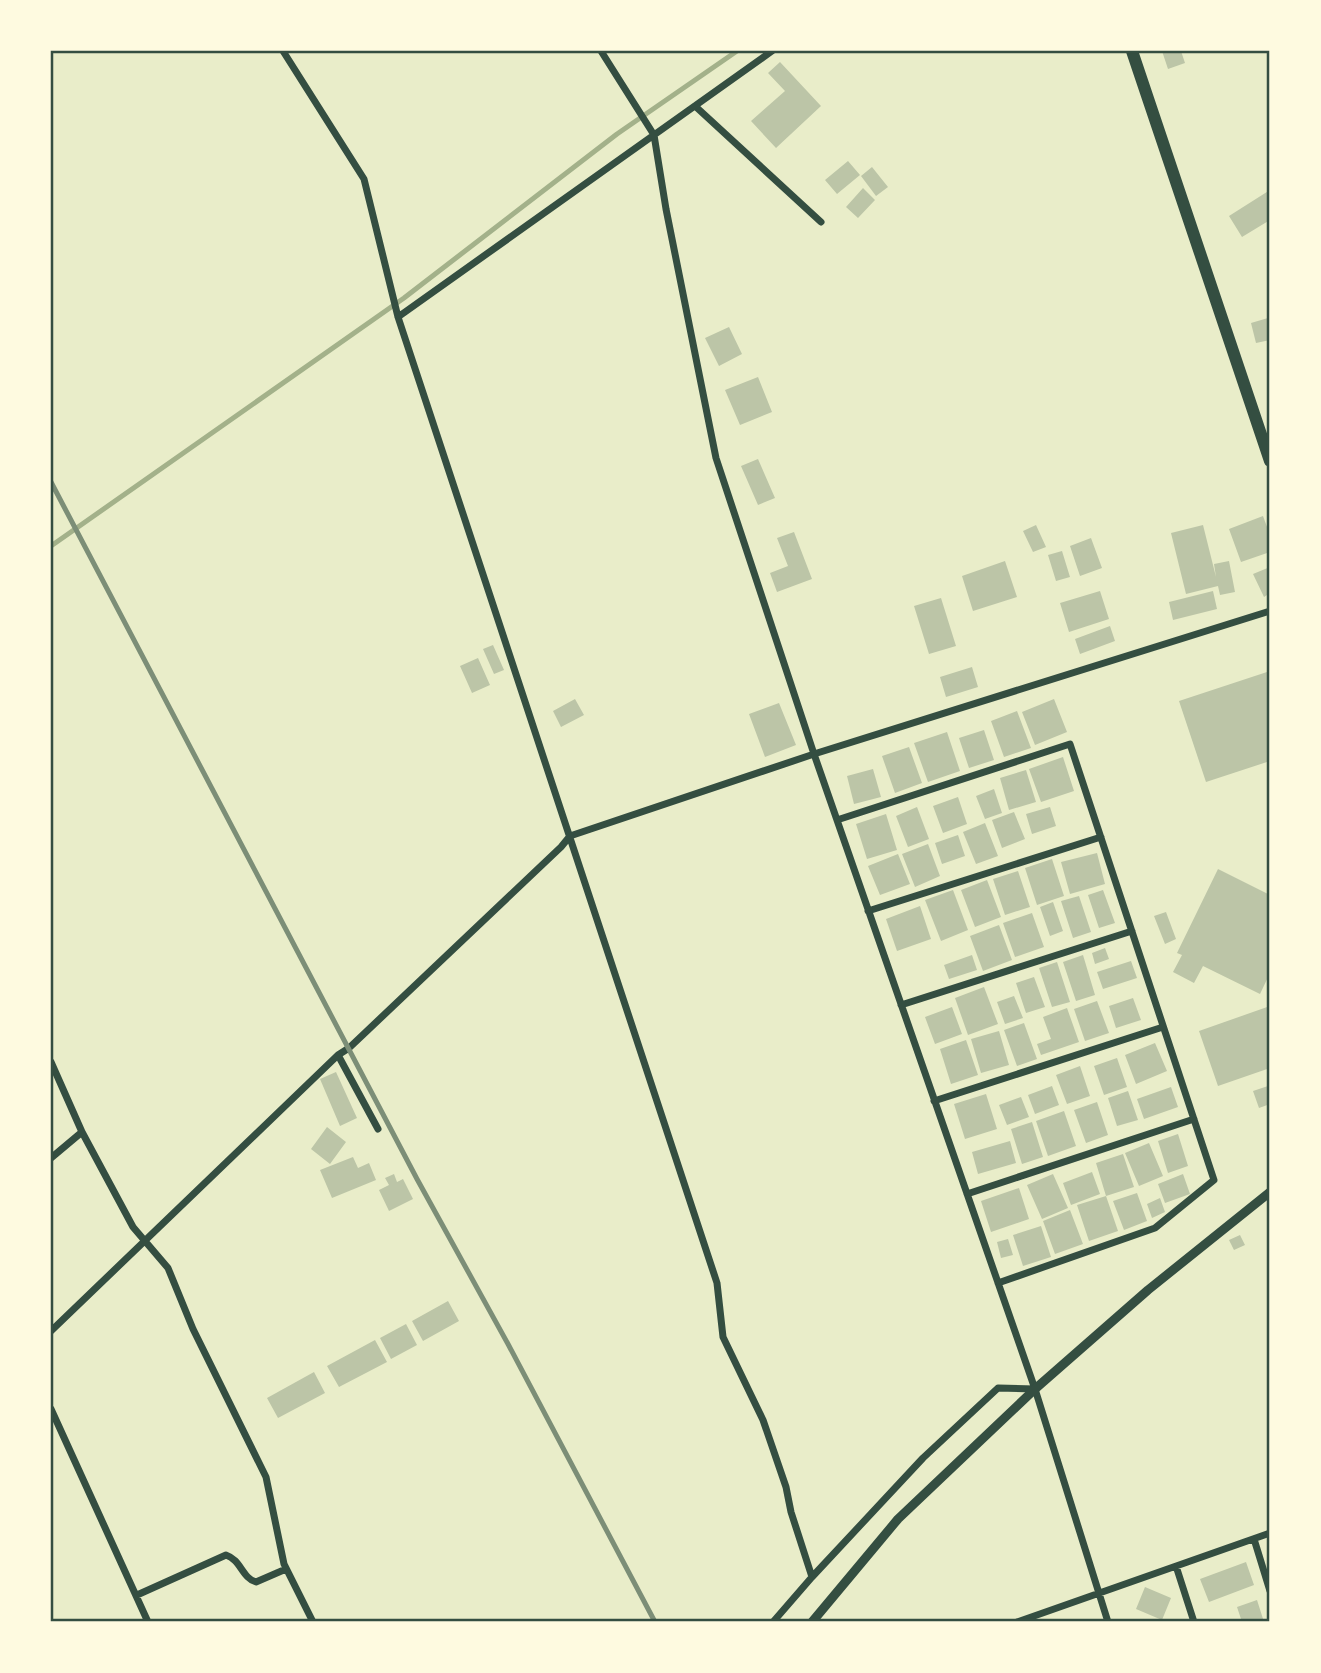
<svg xmlns="http://www.w3.org/2000/svg" width="1321" height="1673" viewBox="0 0 1321 1673" font-family="'DM Sans',sans-serif">
<style>
.lines{fill:none;stroke-linecap:round;stroke-linejoin:round}
.stream{stroke:#a3b18a;stroke-width:5}
.building{fill:#bcc5a7}
.minor{stroke:#344e41;stroke-width:7}
.tertiary{stroke:#344e41;stroke-width:9}
.primary{stroke:#344e41;stroke-width:12}
.rail{stroke:#7c8e77;stroke-width:5}
.neatline{fill:none;stroke:#344e41;stroke-width:2.5}
</style>
<rect width="100%" height="100%" fill="#e9edc9"/>
<g class="lines">
<path class="stream" d="M 51,546 L 404,298 L 617,134 L 737,51"/>
</g>
<path class="building" d="M 1162,51 L 1181,51 L 1185,63 L 1168,69 Z
M 780,62 L 821,106 L 776,148 L 751,121 L 785,91 L 768,73 Z
M 848,161 L 860,175 L 837,194 L 825,180 Z
M 872,167 L 888,187 L 876,196 L 861,176 Z
M 863,188 L 875,200 L 858,218 L 846,207 Z
M 1270,190 L 1270,220 L 1242,237 L 1229,216 Z
M 1268,318 L 1270,340 L 1256,343 L 1251,323 Z
M 729,327 L 742,354 L 719,366 L 705,338 Z
M 758,377 L 772,412 L 740,425 L 725,390 Z
M 758,459 L 775,498 L 758,505 L 741,466 Z
M 1263,516 L 1270,535 L 1270,552 L 1241,562 L 1229,529 Z
M 1036,525 L 1046,547 L 1033,552 L 1023,531 Z
M 1203,525 L 1216,577 L 1214,564 L 1229,561 L 1235,592 L 1220,595 L 1218,586 L 1186,594 L 1171,533 Z
M 794,532 L 812,579 L 777,592 L 770,573 L 788,566 L 777,538 Z
M 1091,538 L 1102,568 L 1080,576 L 1070,546 Z
M 1062,551 L 1070,577 L 1056,581 L 1048,555 Z
M 1005,561 L 1017,597 L 973,611 L 962,576 Z
M 1270,567 L 1270,593 L 1264,597 L 1253,574 Z
M 1100,591 L 1109,619 L 1069,632 L 1060,603 Z
M 1213,591 L 1217,609 L 1173,620 L 1169,602 Z
M 941,598 L 956,646 L 929,654 L 914,606 Z
M 1110,626 L 1115,641 L 1080,654 L 1075,639 Z
M 493,645 L 504,670 L 494,674 L 483,649 Z
M 478,658 L 490,685 L 472,693 L 460,666 Z
M 972,667 L 978,687 L 946,697 L 940,677 Z
M 1270,671 L 1270,761 L 1206,782 L 1179,701 Z
M 575,699 L 584,715 L 561,727 L 553,711 Z
M 1054,699 L 1067,732 L 1035,745 L 1022,712 Z
M 779,703 L 796,745 L 765,757 L 749,714 Z
M 1017,711 L 1031,748 L 1004,757 L 991,721 Z
M 984,730 L 994,760 L 969,768 L 959,738 Z
M 947,732 L 960,771 L 928,782 L 914,743 Z
M 909,747 L 922,783 L 895,793 L 882,756 Z
M 1063,757 L 1074,791 L 1041,802 L 1029,769 Z
M 873,769 L 881,797 L 854,804 L 847,776 Z
M 1026,770 L 1036,802 L 1009,810 L 1000,778 Z
M 994,789 L 1002,813 L 985,819 L 976,796 Z
M 958,797 L 967,824 L 943,833 L 933,806 Z
M 917,807 L 929,839 L 908,847 L 896,816 Z
M 1050,807 L 1056,826 L 1032,834 L 1026,814 Z
M 1014,812 L 1025,839 L 1002,848 L 992,820 Z
M 886,814 L 897,850 L 867,859 L 856,824 Z
M 985,823 L 998,856 L 976,864 L 963,832 Z
M 958,835 L 965,856 L 942,864 L 935,843 Z
M 928,844 L 940,876 L 915,887 L 902,854 Z
M 1097,853 L 1105,884 L 1070,894 L 1061,862 Z
M 898,854 L 910,884 L 880,895 L 868,866 Z
M 1052,859 L 1064,896 L 1037,905 L 1025,868 Z
M 1218,869 L 1270,895 L 1270,973 L 1260,994 L 1203,966 L 1194,983 L 1173,972 L 1182,955 L 1177,953 Z
M 1018,871 L 1030,907 L 1005,915 L 993,879 Z
M 987,880 L 1001,917 L 975,927 L 961,890 Z
M 953,890 L 968,930 L 941,941 L 925,900 Z
M 1103,890 L 1115,923 L 1099,928 L 1088,895 Z
M 1079,896 L 1091,932 L 1073,938 L 1061,901 Z
M 1053,902 L 1063,931 L 1050,936 L 1040,907 Z
M 920,906 L 931,939 L 897,951 L 886,919 Z
M 1166,912 L 1176,939 L 1165,944 L 1154,916 Z
M 1032,913 L 1044,947 L 1015,957 L 1003,923 Z
M 999,925 L 1012,960 L 983,971 L 970,936 Z
M 1105,948 L 1109,959 L 1095,964 L 1092,953 Z
M 972,955 L 977,970 L 949,979 L 944,965 Z
M 1083,955 L 1095,995 L 1076,1001 L 1063,962 Z
M 1131,961 L 1137,978 L 1103,989 L 1097,972 Z
M 1057,962 L 1070,1002 L 1052,1007 L 1039,968 Z
M 1034,977 L 1045,1007 L 1026,1013 L 1016,983 Z
M 984,987 L 998,1024 L 968,1035 L 955,998 Z
M 1014,996 L 1023,1018 L 1005,1024 L 997,1002 Z
M 1133,998 L 1141,1020 L 1116,1028 L 1109,1006 Z
M 1097,1001 L 1109,1033 L 1085,1041 L 1074,1009 Z
M 1270,1006 L 1270,1068 L 1218,1086 L 1199,1031 Z
M 952,1007 L 962,1034 L 935,1044 L 925,1017 Z
M 1067,1008 L 1079,1042 L 1041,1055 L 1037,1044 L 1051,1039 L 1043,1017 Z
M 1024,1023 L 1037,1059 L 1017,1066 L 1004,1030 Z
M 999,1031 L 1009,1065 L 981,1073 L 971,1039 Z
M 966,1040 L 978,1075 L 951,1084 L 940,1049 Z
M 1155,1043 L 1167,1071 L 1136,1084 L 1125,1055 Z
M 1117,1058 L 1127,1087 L 1104,1095 L 1094,1066 Z
M 1080,1066 L 1090,1096 L 1067,1104 L 1056,1075 Z
M 336,1072 L 357,1118 L 340,1126 L 320,1079 Z
M 1052,1086 L 1059,1105 L 1035,1114 L 1028,1095 Z
M 1268,1086 L 1270,1104 L 1259,1108 L 1253,1091 Z
M 1171,1087 L 1178,1107 L 1144,1119 L 1137,1099 Z
M 1128,1091 L 1138,1120 L 1117,1126 L 1108,1098 Z
M 986,1094 L 997,1129 L 965,1139 L 954,1104 Z
M 1021,1097 L 1029,1117 L 1007,1125 L 999,1105 Z
M 1097,1102 L 1108,1135 L 1086,1143 L 1074,1110 Z
M 1064,1111 L 1076,1146 L 1048,1156 L 1036,1121 Z
M 1032,1122 L 1043,1157 L 1022,1164 L 1011,1129 Z
M 327,1127 L 346,1142 L 330,1164 L 311,1149 Z
M 1178,1134 L 1188,1166 L 1168,1173 L 1158,1141 Z
M 1010,1141 L 1016,1163 L 978,1174 L 972,1152 Z
M 1149,1143 L 1163,1176 L 1139,1186 L 1125,1153 Z
M 1123,1154 L 1134,1187 L 1106,1196 L 1096,1163 Z
M 353,1157 L 358,1168 L 369,1163 L 376,1180 L 332,1198 L 320,1170 Z
M 1092,1172 L 1100,1194 L 1071,1205 L 1063,1183 Z
M 394,1174 L 397,1182 L 403,1179 L 413,1199 L 389,1211 L 379,1190 L 389,1185 L 385,1178 Z
M 1053,1174 L 1068,1208 L 1042,1219 L 1027,1185 Z
M 1183,1174 L 1190,1194 L 1165,1203 L 1158,1184 Z
M 1019,1188 L 1029,1219 L 991,1232 L 981,1201 Z
M 1137,1193 L 1147,1221 L 1124,1230 L 1113,1201 Z
M 1106,1196 L 1118,1231 L 1089,1241 L 1077,1205 Z
M 1160,1198 L 1165,1212 L 1152,1218 L 1147,1204 Z
M 1070,1210 L 1083,1244 L 1055,1254 L 1043,1221 Z
M 1041,1226 L 1051,1257 L 1023,1266 L 1013,1235 Z
M 1240,1235 L 1245,1245 L 1234,1250 L 1229,1240 Z
M 1008,1239 L 1013,1255 L 1001,1258 L 997,1242 Z
M 448,1301 L 459,1321 L 423,1341 L 412,1321 Z
M 406,1324 L 417,1345 L 391,1359 L 380,1338 Z
M 375,1340 L 387,1362 L 339,1387 L 327,1366 Z
M 314,1372 L 325,1393 L 278,1418 L 267,1398 Z
M 1246,1562 L 1254,1585 L 1209,1602 L 1200,1579 Z
M 1145,1587 L 1171,1598 L 1162,1620 L 1136,1609 Z
M 1257,1600 L 1264,1622 L 1242,1622 L 1237,1607 Z"/>
<g class="lines">
<path class="minor" d="M 283,51 L 364,179 L 398,317 L 717,1283 L 723,1337 L 763,1420 L 786,1487 L 791,1512 L 812,1577 L 773,1622
M 601,51 L 654,135 L 666,209 L 716,458 L 814,754 L 1035,1389 L 1108,1622
M 695,106 L 821,222
M 398,317 L 772,51
M 837,820 L 1070,744 L 1214,1180 L 1155,1228 L 998,1283
M 868,911 L 1101,837
M 901,1005 L 1132,931
M 338,1055 L 378,1129
M 51,1062 L 82,1132 L 133,1227 L 168,1268 L 193,1329 L 266,1477 L 284,1564 L 313,1622
M 934,1101 L 1163,1027
M 51,1158 L 82,1132
M 967,1194 L 1194,1119
M 51,1331 L 338,1055 L 349,1048 L 561,847 L 570,836 L 814,754 L 1270,611
M 51,1409 L 148,1622
M 1254,1539 L 1270,1591
M 1176,1566 L 1194,1622
M 812,1577 L 923,1458 L 998,1388 L 1035,1389
M 137,1595 L 226,1555 C 241,1560 242,1578 256,1582 L 286,1569
M 1017,1622 L 1270,1533"/>
<path class="tertiary" d="M 812,1622 L 898,1519 L 1035,1389 L 1148,1290 L 1270,1192"/>
<path class="primary" d="M 1132,51 L 1270,461"/>
<path class="rail" d="M 51,482 L 417,1179 L 508,1344 L 655,1622"/>
</g>
<rect width="1321" height="1673" fill="none" stroke="#fefae0" stroke-width="105"/>
<rect x="52" y="52" width="1216" height="1568" class="neatline"/>
</svg>
